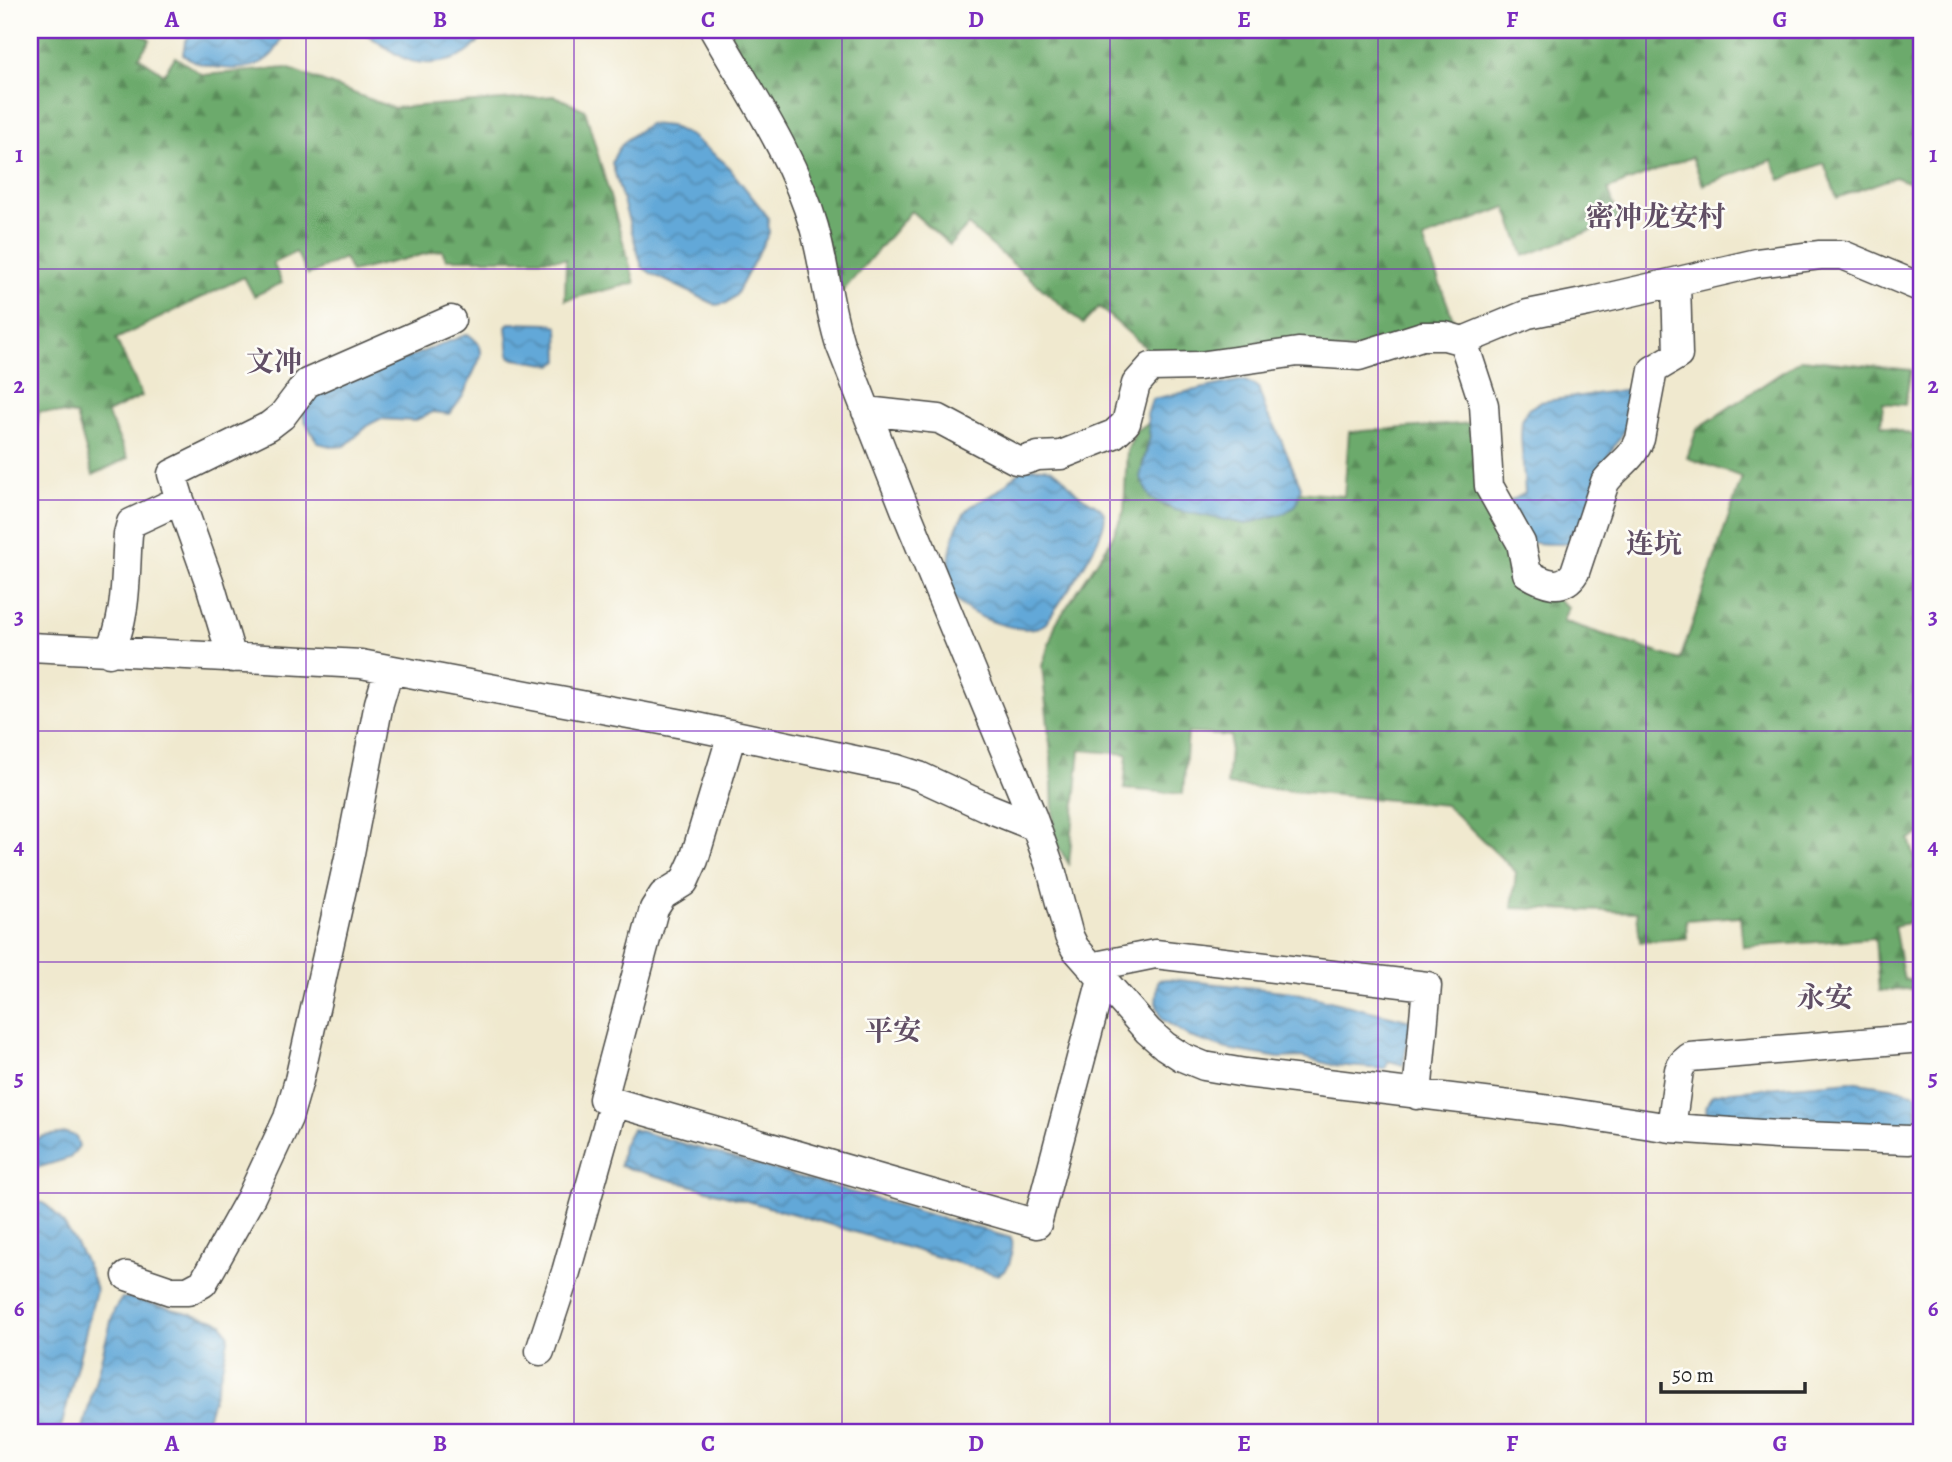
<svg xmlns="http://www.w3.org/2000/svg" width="1952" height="1462" viewBox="0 0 1952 1462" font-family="Alegreya,'Noto Serif SC',serif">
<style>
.forest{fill:url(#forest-firs);stroke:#4c6a4c;stroke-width:2}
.water{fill:url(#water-waves);stroke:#466a82;stroke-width:2}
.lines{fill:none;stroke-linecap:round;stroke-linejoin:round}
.minor-casing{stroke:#494844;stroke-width:31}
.minor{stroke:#fff;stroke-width:28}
.grid{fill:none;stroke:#7b2cbf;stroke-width:2;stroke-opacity:0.55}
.labels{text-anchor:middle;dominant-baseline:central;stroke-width:5;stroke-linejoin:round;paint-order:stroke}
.quarter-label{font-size:28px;font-weight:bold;fill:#614f65;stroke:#fdfcf7}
.neatline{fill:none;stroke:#7b2cbf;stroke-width:2.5}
.grid-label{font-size:23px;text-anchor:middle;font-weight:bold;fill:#7b2cbf}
</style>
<defs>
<pattern id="forest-firs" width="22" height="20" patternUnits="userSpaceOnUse" patternTransform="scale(1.75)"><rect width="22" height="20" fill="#6caa6c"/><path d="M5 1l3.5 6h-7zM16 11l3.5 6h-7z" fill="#598b59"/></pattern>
<pattern id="water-waves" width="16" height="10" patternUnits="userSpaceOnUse" patternTransform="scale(1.75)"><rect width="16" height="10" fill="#62a8d8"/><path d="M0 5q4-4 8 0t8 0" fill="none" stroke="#5189af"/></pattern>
</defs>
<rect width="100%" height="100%" fill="#fdfcf7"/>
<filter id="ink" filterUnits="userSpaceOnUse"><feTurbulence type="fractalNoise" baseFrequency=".0143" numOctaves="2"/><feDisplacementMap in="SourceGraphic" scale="14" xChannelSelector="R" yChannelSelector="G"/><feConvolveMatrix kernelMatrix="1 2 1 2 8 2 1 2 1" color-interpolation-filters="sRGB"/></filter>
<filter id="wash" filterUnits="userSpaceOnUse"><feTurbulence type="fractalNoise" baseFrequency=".00686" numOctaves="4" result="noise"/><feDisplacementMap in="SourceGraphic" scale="28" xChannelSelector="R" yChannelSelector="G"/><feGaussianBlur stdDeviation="1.57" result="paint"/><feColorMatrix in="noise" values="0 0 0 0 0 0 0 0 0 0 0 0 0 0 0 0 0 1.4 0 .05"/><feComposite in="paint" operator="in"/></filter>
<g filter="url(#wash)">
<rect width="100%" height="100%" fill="#f0e9cf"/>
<path class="forest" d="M 30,30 L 134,30 L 150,40 L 139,57 L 164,74 L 175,57 L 203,75 L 287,68 L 393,108 L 555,96 L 585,110 L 635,283 L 565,300 L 566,259 L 446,259 L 442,250 L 351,272 L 344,258 L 308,275 L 296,252 L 273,263 L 282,283 L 254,296 L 244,277 L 116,339 L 142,396 L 107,413 L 128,458 L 93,475 L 76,415 L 39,411 L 34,446 L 30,445 Z
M 729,30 L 1922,30 L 1922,187 L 1895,177 L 1837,198 L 1824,163 L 1780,180 L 1772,160 L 1703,185 L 1692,157 L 1608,189 L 1619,220 L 1524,256 L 1506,207 L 1423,239 L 1455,324 L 1368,348 L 1134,362 L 1146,348 L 1099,307 L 1083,324 L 968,225 L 950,245 L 911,211 L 842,292 Z
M 1802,359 L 1911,370 L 1905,405 L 1883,403 L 1881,425 L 1922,438 L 1922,833 L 1909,839 L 1922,879 L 1922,920 L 1894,926 L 1904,980 L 1922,979 L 1922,988 L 1879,991 L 1875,938 L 1743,947 L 1740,916 L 1686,920 L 1687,938 L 1640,942 L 1637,912 L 1512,908 L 1516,872 L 1446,805 L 1227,785 L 1231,736 L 1188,733 L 1183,794 L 1124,789 L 1127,754 L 1080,750 L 1069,864 L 1054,840 L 1051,755 L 1042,666 L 1056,623 L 1110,542 L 1124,511 L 1127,451 L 1136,430 L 1149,423 L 1150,437 L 1142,466 L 1164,507 L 1246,524 L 1284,513 L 1294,507 L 1300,492 L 1344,496 L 1349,432 L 1473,423 L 1485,507 L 1515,566 L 1521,576 L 1568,607 L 1563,621 L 1680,660 L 1742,477 L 1687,458 L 1697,429 Z"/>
<path class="water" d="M 193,30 L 285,30 C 281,40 277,51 268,58 C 249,75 201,70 183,54 L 185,42 Z
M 360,30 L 487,30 C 481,39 474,49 465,54 C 448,64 419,67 401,57 C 387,49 374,39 360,30 Z
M 649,124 L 670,126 L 691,136 L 725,163 L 768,217 L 769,233 L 736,295 L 727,303 L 716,305 L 652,274 L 642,267 L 612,163 C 618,143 632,135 649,124 Z
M 509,323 L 552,324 L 558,327 L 559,361 L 553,365 L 514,359 L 509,356 L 506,327 Z
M 468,334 C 476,340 482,345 481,356 L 463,396 L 450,414 L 433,412 L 414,421 L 380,419 L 370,424 L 345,446 L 334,447 L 318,443 C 310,429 296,413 306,398 Z
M 1243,380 L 1258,387 L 1267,414 L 1276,428 L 1301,487 L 1297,503 L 1294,507 L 1284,513 L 1246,524 L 1175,510 L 1150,498 L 1140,477 L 1150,437 L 1147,415 L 1152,399 Z
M 1629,389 C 1636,395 1636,404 1633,413 C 1629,428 1613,445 1606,460 C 1593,486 1586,515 1577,542 C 1569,545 1539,544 1530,542 L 1509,502 L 1525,493 L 1521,437 L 1522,420 L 1527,410 L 1540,402 Z
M 1023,468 C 1031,468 1042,467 1050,469 C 1060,471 1070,487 1078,494 C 1085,500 1101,505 1104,513 C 1111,533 1059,603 1046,623 C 1027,640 965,615 954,597 C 943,577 951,532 964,514 C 971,503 980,502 990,496 C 1002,490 1013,476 1023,468 Z
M 1169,979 L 1293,992 L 1411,1021 L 1403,1065 L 1389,1061 L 1385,1069 L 1333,1065 L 1301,1057 L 1279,1058 L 1227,1049 L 1190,1037 L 1162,1019 L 1156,1003 L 1158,980 Z
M 1851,1081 L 1891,1087 L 1916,1094 L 1917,1119 C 1894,1140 1743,1121 1707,1117 C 1705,1109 1707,1101 1713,1095 L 1731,1091 Z
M 632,1129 L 1011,1238 C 1012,1253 1013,1268 998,1275 L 808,1218 L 620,1166 L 623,1145 Z
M 66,1133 L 76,1136 L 79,1146 L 70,1158 L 30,1170 L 30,1142 L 44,1136 Z
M 40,1202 C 60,1208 93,1271 96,1291 L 60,1432 L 30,1432 L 30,1204 Z
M 122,1298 L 129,1298 L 215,1320 L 222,1324 L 229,1336 L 220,1377 L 203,1432 L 82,1432 L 114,1310 Z"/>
</g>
<g filter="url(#ink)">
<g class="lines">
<defs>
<path id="minor" d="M 714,30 C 750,93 794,157 814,227 C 825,266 828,306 840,344 L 905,509 L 1032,816 L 1051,869 L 1069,936 L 1075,948 L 1148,1031 L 1165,1046 L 1182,1057 L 1204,1066 L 1245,1073 L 1559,1111 L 1671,1128 L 1777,1135 L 1909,1140 L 1922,1138
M 1463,341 L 1484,405 L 1489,486 L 1521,543 L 1527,573 C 1543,583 1563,592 1575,572 L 1605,482 C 1617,466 1633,459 1640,439 L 1653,370 L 1678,355 L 1676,282
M 866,411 L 939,419 L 1016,460 L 1022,461 L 1038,456 L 1061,455 L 1114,434 L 1126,423 L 1136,384 L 1151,367 L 1199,366 L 1298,352 L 1359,356 L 1422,336 L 1445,336 L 1463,341 L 1528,314 L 1588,302 L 1757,263 L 1820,255 L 1843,255 L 1922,288
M 180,500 L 210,584 L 232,658
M 30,647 L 361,664 L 683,724 L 897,769 L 919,776 L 986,807 L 1036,827
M 109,653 C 128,618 125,572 128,534 L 131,523 L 180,500 L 172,474 L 269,426 L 282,416 L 307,383 L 451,320
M 732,734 L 694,860 L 684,882 L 663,895 L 654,909 L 603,1099 L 1037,1224 L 1102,979
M 1091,967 L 1155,954 L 1427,986 L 1417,1095
M 1671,1128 L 1679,1070 L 1683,1063 L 1690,1057 L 1922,1038
M 127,1276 L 171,1291 L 188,1291 L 203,1283 L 251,1197 L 288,1118 L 299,1080 L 350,853 L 379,703 L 389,670
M 540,1351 L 566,1272 L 614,1102"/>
</defs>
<use href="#minor" class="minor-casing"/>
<use href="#minor" class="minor"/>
</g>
</g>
<path class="grid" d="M 306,30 L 306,1432M 574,30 L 574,1432M 842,30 L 842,1432M 1110,30 L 1110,1432M 1378,30 L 1378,1432M 1646,30 L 1646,1432M 30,269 L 1922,269M 30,500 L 1922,500M 30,731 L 1922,731M 30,962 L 1922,962M 30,1193 L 1922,1193"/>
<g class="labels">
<g class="quarter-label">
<text x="1656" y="217">密冲龙安村</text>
<text x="274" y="362">文冲</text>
<text x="1654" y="544">连坑</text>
<text x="1825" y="998">永安</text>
<text x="893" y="1031">平安</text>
</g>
</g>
<rect width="1952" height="1462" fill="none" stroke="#fdfcf7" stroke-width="77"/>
<path d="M1661 1382v10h144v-10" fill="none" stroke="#2b2b2b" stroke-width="3.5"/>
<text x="1672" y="1382" font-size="21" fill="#2b2b2b" stroke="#fdfcf7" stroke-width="5" paint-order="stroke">50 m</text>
<rect x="38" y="38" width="1875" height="1386" class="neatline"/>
<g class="grid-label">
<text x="172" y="27">A</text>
<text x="440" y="27">B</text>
<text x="708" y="27">C</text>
<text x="976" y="27">D</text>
<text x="1244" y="27">E</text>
<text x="1512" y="27">F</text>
<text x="1780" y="27">G</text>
<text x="19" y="162">1</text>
<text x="1933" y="162">1</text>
<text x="19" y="393">2</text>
<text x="1933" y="393">2</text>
<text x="19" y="624">3</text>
<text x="1933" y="624">3</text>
<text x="19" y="854">4</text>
<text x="1933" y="854">4</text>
<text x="19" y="1085">5</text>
<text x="1933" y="1085">5</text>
<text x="19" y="1316">6</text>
<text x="1933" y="1316">6</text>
<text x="172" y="1451">A</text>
<text x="440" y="1451">B</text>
<text x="708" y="1451">C</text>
<text x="976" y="1451">D</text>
<text x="1244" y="1451">E</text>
<text x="1512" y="1451">F</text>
<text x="1780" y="1451">G</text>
</g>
</svg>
